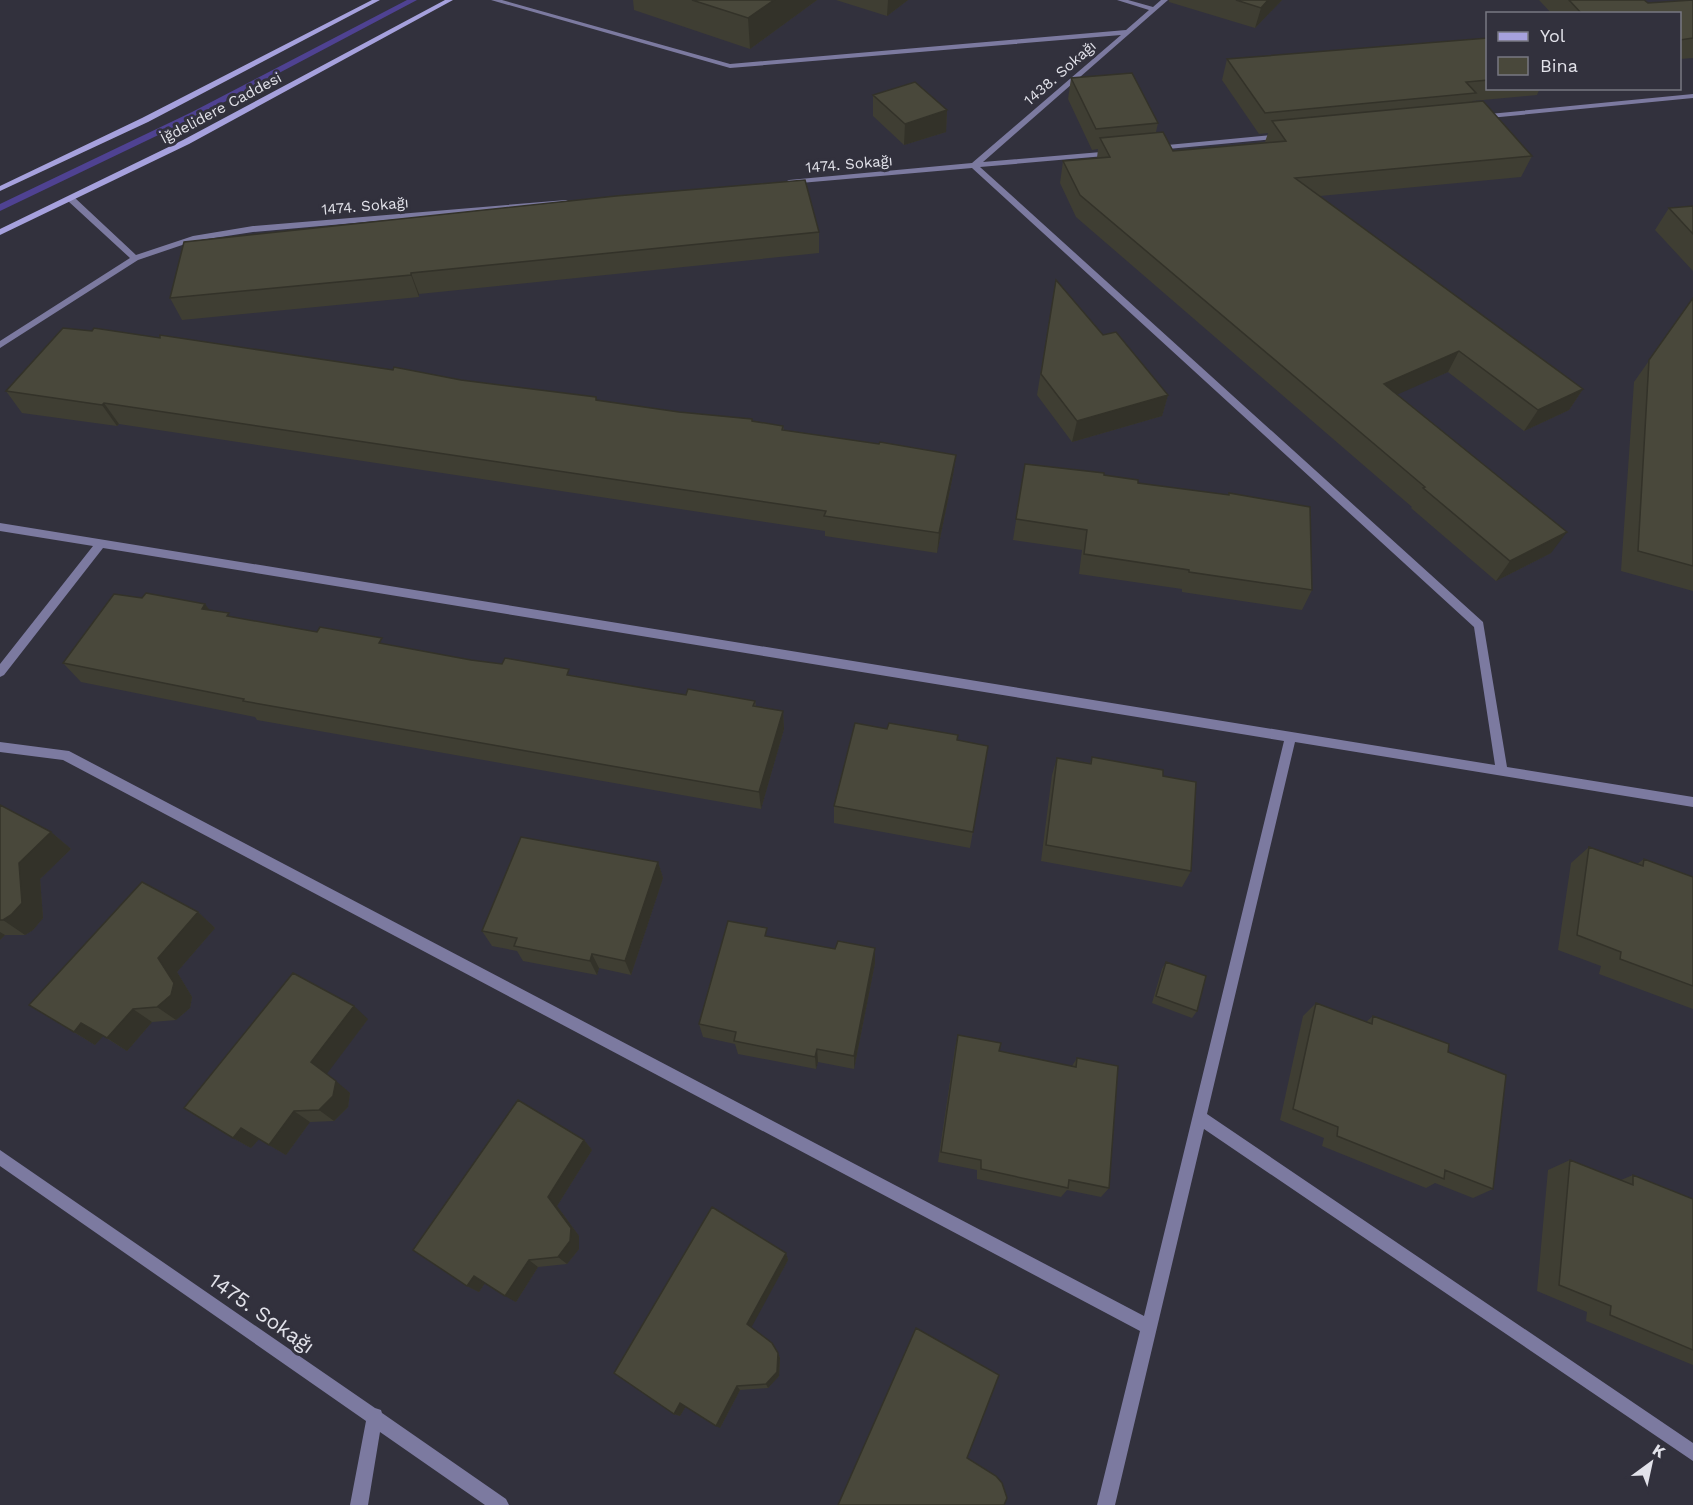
<svg xmlns="http://www.w3.org/2000/svg" width="1693" height="1505" viewBox="0 0 1693 1505" font-family="'Work Sans',sans-serif">
<style>
.lines{fill:none;stroke-linecap:round;stroke-linejoin:round}
.stream{fill:#4f4292;fill-rule:evenodd}
.street{fill:#7c7aa0;fill-rule:evenodd}
.secondary{fill:#a6a1dd;fill-rule:evenodd}
.wall{fill:#3f3e33}
.shaded-wall{fill:#333229}
.building{fill:#49483b;stroke:#333229;stroke-width:1.5}
.labels{text-anchor:middle;dominant-baseline:central;stroke-width:6;stroke-linejoin:round;paint-order:stroke}
.far-street-label{font-size:15px;fill:#e2e2ea;stroke:#32313d}
.near-street-label{font-size:21px;fill:#e2e2ea;stroke:#32313d}
</style>
<rect width="100%" height="100%" fill="#32313d"/>
<g class="lines">
<path class="stream" d="M 407,0 L 417,0 L 198,116 L 0,211 L 0,204 L 192,112 Z"/>
<path class="street" d="M 491,0 L 502,0 L 730,64 L 1126,30 L 1149,10 L 1117,0 L 1128,0 L 1153,7 L 1161,0 L 1168,0 L 983,162 L 1113,151 L 1116,151 L 1116,155 L 980,167 L 1483,622 L 1507,767 L 1693,797 L 1693,807 L 1295,742 L 1207,1114 L 1693,1443 L 1693,1461 L 1204,1129 L 1115,1505 L 1097,1505 L 1140,1331 L 63,760 L 0,752 L 0,742 L 69,751 L 1144,1316 L 1284,741 L 103,548 L 4,675 L 0,677 L 0,664 L 93,546 L 0,531 L 0,523 L 1495,765 L 1474,627 L 972,168 L 789,184 L 785,182 L 789,180 L 972,163 L 1121,35 L 730,68 Z
M 1693,94 L 1693,98 L 1479,119 L 1475,117 L 1479,115 Z
M 1283,134 L 1287,136 L 1286,138 L 1157,150 L 1153,148 L 1157,146 Z
M 68,197 L 74,197 L 136,255 L 193,236 L 253,226 L 566,200 L 570,202 L 566,204 L 253,232 L 194,241 L 138,260 L 0,348 L 0,341 L 130,258 L 68,201 Z
M 0,1150 L 375,1408 L 381,1410 L 382,1413 L 506,1499 L 509,1505 L 485,1505 L 380,1432 L 368,1505 L 350,1505 L 366,1421 L 0,1166 Z"/>
<path class="secondary" d="M 372,0 L 380,0 L 148,122 L 0,191 L 0,186 L 142,118 Z
M 445,0 L 453,0 L 189,144 L 0,235 L 0,229 L 183,140 Z"/>
</g>
<path class="wall" d="M 633,0 L 817,0 L 750,49 L 634,10 Z
M 836,0 L 908,0 L 887,16 Z
M 1169,0 L 1282,0 L 1255,28 L 1169,2 Z
M 1539,0 L 1644,0 L 1648,3 L 1693,0 L 1693,58 L 1680,59 L 1680,14 L 1552,14 Z
M 1488,38 L 1488,88 L 1540,88 L 1537,95 L 1472,101 L 1532,156 L 1521,177 L 1320,196 L 1583,389 L 1569,410 L 1524,431 L 1448,372 L 1397,394 L 1551,553 L 1496,581 L 1411,508 L 1412,507 L 1076,217 L 1060,183 L 1063,161 L 1097,158 L 1098,149 L 1092,150 L 1068,99 L 1071,78 L 1158,123 L 1156,132 L 1173,151 L 1265,142 L 1268,133 L 1259,134 L 1222,80 L 1227,59 Z
M 873,95 L 947,110 L 946,132 L 904,145 L 873,116 Z
M 1693,206 L 1693,271 L 1655,230 L 1669,208 Z
M 819,232 L 819,253 L 419,294 L 419,297 L 182,320 L 170,298 L 184,242 Z
M 1056,280 L 1103,335 L 1168,395 L 1162,416 L 1072,442 L 1037,395 Z
M 1693,298 L 1693,591 L 1621,571 L 1634,382 Z
M 461,380 L 596,397 L 597,400 L 679,412 L 752,419 L 753,421 L 783,426 L 784,430 L 956,455 L 953,475 L 937,553 L 825,536 L 825,531 L 119,424 L 117,426 L 22,413 L 6,391 Z
M 1025,464 L 1104,475 L 1138,483 L 1228,495 L 1229,493 L 1312,590 L 1302,610 L 1182,592 L 1182,589 L 1079,574 L 1082,550 L 1013,540 Z
M 142,598 L 205,604 L 209,610 L 231,617 L 471,660 L 571,675 L 655,690 L 686,695 L 755,701 L 756,706 L 783,711 L 784,729 L 761,809 L 257,720 L 255,717 L 81,682 L 63,663 Z
M 957,740 L 988,746 L 970,848 L 834,823 L 834,806 Z
M 1092,757 L 1163,776 L 1191,871 L 1182,887 L 1041,861 L 1052,775 L 1057,758 L 1090,763 Z
M 0,805 L 51,832 L 71,849 L 40,879 L 43,918 L 33,930 L 25,935 L 5,935 L 0,940 Z
M 1589,847 L 1637,864 L 1644,859 L 1693,877 L 1693,1009 L 1599,974 L 1601,966 L 1558,950 L 1571,863 Z
M 658,862 L 663,878 L 631,975 L 599,968 L 597,975 L 523,961 L 517,951 L 492,946 L 482,931 Z
M 198,912 L 215,928 L 177,972 L 192,997 L 190,1008 L 176,1020 L 152,1022 L 127,1051 L 103,1036 L 95,1045 L 29,1005 Z
M 768,936 L 875,963 L 854,1069 L 818,1062 L 816,1069 L 738,1054 L 735,1044 L 703,1037 L 699,1024 Z
M 1166,962 L 1197,1011 L 1192,1018 L 1152,1003 L 1162,969 Z
M 1316,1003 L 1366,1022 L 1373,1016 L 1448,1052 L 1493,1189 L 1473,1198 L 1435,1183 L 1426,1188 L 1322,1146 L 1324,1138 L 1280,1120 L 1303,1016 Z
M 368,1019 L 326,1074 L 350,1093 L 348,1107 L 334,1121 L 310,1122 L 286,1155 L 259,1139 L 251,1148 L 233,1138 Z
M 958,1035 L 999,1051 L 1072,1066 L 1077,1058 L 1109,1188 L 1101,1197 L 1067,1190 L 1061,1197 L 977,1179 L 977,1170 L 938,1162 L 955,1048 Z
M 584,1140 L 592,1150 L 557,1206 L 579,1236 L 579,1249 L 567,1264 L 538,1267 L 516,1302 L 485,1283 L 479,1292 L 467,1286 Z
M 1570,1160 L 1621,1180 L 1633,1175 L 1693,1199 L 1693,1365 L 1586,1321 L 1587,1312 L 1537,1291 L 1548,1170 Z
M 786,1253 L 788,1260 L 751,1327 L 778,1353 L 780,1358 L 779,1376 L 768,1388 L 740,1390 L 720,1428 L 686,1406 L 680,1416 L 674,1414 Z"/>
<path class="shaded-wall" d="M 774,0 L 817,0 L 750,49 L 748,18 Z
M 888,0 L 908,0 L 887,16 Z
M 1268,0 L 1282,0 L 1255,28 L 1261,8 Z
M 947,110 L 946,132 L 904,145 L 905,124 Z
M 411,273 L 419,294 L 419,297 L 411,275 Z
M 1459,351 L 1448,372 L 1374,405 L 1384,384 Z
M 1583,389 L 1569,410 L 1524,431 L 1538,410 Z
M 1168,395 L 1162,416 L 1072,442 L 1077,421 Z
M 104,403 L 119,424 L 117,426 L 102,405 Z
M 956,455 L 953,475 L 937,553 L 939,533 Z
M 1567,532 L 1551,553 L 1496,581 L 1510,561 Z
M 205,604 L 219,623 L 202,609 Z
M 783,711 L 784,729 L 761,809 L 759,792 Z
M 51,832 L 71,849 L 40,879 L 43,918 L 33,930 L 25,935 L 3,920 L 19,863 Z
M 658,862 L 663,878 L 631,975 L 625,961 Z
M 198,912 L 215,928 L 177,972 L 192,997 L 190,1008 L 176,1020 L 157,1007 L 158,958 Z
M 0,932 L 5,935 L 0,940 Z
M 875,948 L 875,963 L 854,1069 L 854,1056 Z
M 592,954 L 599,968 L 597,975 L 590,961 Z
M 354,1006 L 368,1019 L 326,1075 L 311,1062 Z
M 133,1009 L 152,1022 L 127,1051 L 107,1038 Z
M 81,1023 L 103,1036 L 95,1045 L 74,1032 Z
M 817,1049 L 818,1062 L 816,1069 L 815,1057 Z
M 336,1081 L 350,1093 L 348,1107 L 334,1121 L 319,1110 Z
M 294,1111 L 310,1122 L 286,1155 L 269,1145 Z
M 241,1128 L 259,1139 L 251,1148 L 233,1138 Z
M 584,1140 L 592,1150 L 557,1206 L 579,1236 L 579,1249 L 567,1264 L 558,1257 L 548,1197 Z
M 786,1253 L 788,1260 L 750,1330 L 747,1324 Z
M 529,1260 L 538,1267 L 516,1302 L 505,1296 Z
M 474,1276 L 485,1283 L 479,1292 L 467,1286 Z
M 778,1353 L 780,1358 L 779,1376 L 768,1388 L 766,1384 Z
M 737,1386 L 740,1390 L 720,1428 L 716,1426 Z
M 680,1403 L 686,1406 L 680,1416 L 674,1414 Z"/>
<path class="building" d="M 692,0 L 774,0 L 748,18 Z
M 1236,0 L 1268,0 L 1261,8 Z
M 1569,0 L 1644,0 L 1648,3 L 1693,0 L 1693,38 L 1680,40 L 1680,14 L 1582,14 Z
M 1488,38 L 1488,80 L 1466,82 L 1476,93 L 1265,113 L 1227,59 Z
M 1132,73 L 1158,123 L 1096,129 L 1071,78 Z
M 915,82 L 947,110 L 905,124 L 873,95 Z
M 1483,101 L 1532,156 L 1295,178 L 1583,389 L 1538,410 L 1459,351 L 1384,384 L 1567,532 L 1510,561 L 1423,488 L 1425,487 L 1080,195 L 1063,161 L 1110,157 L 1100,138 L 1163,132 L 1173,151 L 1286,141 L 1272,121 Z
M 805,180 L 819,232 L 411,273 L 411,275 L 170,298 L 184,242 L 616,196 Z
M 1693,206 L 1693,234 L 1669,208 Z
M 1056,280 L 1103,335 L 1116,332 L 1168,395 L 1077,421 L 1041,374 Z
M 1693,298 L 1693,566 L 1638,551 L 1649,360 Z
M 63,328 L 92,331 L 94,328 L 160,338 L 160,335 L 393,370 L 394,367 L 461,380 L 596,397 L 596,400 L 679,412 L 752,419 L 752,421 L 783,426 L 782,430 L 879,444 L 880,442 L 956,455 L 939,533 L 824,516 L 826,511 L 104,403 L 102,405 L 6,391 Z
M 1025,464 L 1104,473 L 1104,475 L 1138,480 L 1138,483 L 1229,495 L 1229,493 L 1310,507 L 1312,590 L 1189,572 L 1189,570 L 1084,554 L 1087,530 L 1016,519 Z
M 146,593 L 205,604 L 202,609 L 229,613 L 227,616 L 317,632 L 320,627 L 382,638 L 379,643 L 471,660 L 502,664 L 505,658 L 569,669 L 567,675 L 655,690 L 686,695 L 688,689 L 755,701 L 753,706 L 783,711 L 759,792 L 243,701 L 244,699 L 63,663 L 114,594 L 142,598 Z
M 855,723 L 887,729 L 889,723 L 958,735 L 957,740 L 988,746 L 973,832 L 834,806 Z
M 1092,757 L 1163,770 L 1163,776 L 1196,782 L 1191,871 L 1046,845 L 1057,758 L 1091,764 Z
M 0,805 L 51,832 L 19,863 L 22,903 L 11,915 L 3,920 L 0,920 Z
M 521,837 L 658,862 L 625,961 L 592,954 L 590,961 L 514,946 L 517,938 L 482,931 Z
M 1589,847 L 1643,866 L 1644,859 L 1693,877 L 1693,986 L 1620,959 L 1621,952 L 1577,935 Z
M 142,882 L 198,912 L 158,958 L 174,983 L 171,995 L 157,1007 L 133,1009 L 107,1038 L 81,1023 L 74,1032 L 29,1005 Z
M 728,921 L 767,928 L 765,936 L 835,949 L 838,941 L 875,948 L 854,1056 L 817,1049 L 815,1057 L 734,1041 L 736,1032 L 699,1024 Z
M 1166,962 L 1206,976 L 1197,1011 L 1156,996 Z
M 293,973 L 354,1006 L 311,1062 L 336,1081 L 333,1096 L 319,1110 L 294,1111 L 269,1145 L 241,1128 L 233,1138 L 184,1108 Z
M 1316,1003 L 1372,1024 L 1373,1016 L 1449,1044 L 1448,1052 L 1506,1075 L 1493,1189 L 1445,1170 L 1444,1179 L 1337,1136 L 1338,1127 L 1293,1109 Z
M 958,1035 L 1001,1043 L 999,1051 L 1076,1067 L 1077,1058 L 1118,1066 L 1109,1188 L 1069,1180 L 1068,1188 L 981,1169 L 981,1160 L 941,1152 Z
M 518,1100 L 584,1140 L 548,1197 L 571,1228 L 570,1241 L 558,1257 L 529,1260 L 505,1296 L 474,1276 L 467,1286 L 413,1250 Z
M 1570,1160 L 1633,1185 L 1633,1175 L 1693,1199 L 1693,1350 L 1610,1315 L 1611,1306 L 1559,1285 Z
M 712,1207 L 786,1253 L 747,1324 L 772,1343 L 778,1353 L 777,1372 L 766,1384 L 737,1386 L 716,1426 L 680,1403 L 674,1414 L 614,1373 Z
M 916,1328 L 999,1375 L 967,1458 L 996,1476 L 1002,1483 L 1007,1498 L 1004,1505 L 838,1505 Z"/>
<g class="labels">
<g class="far-street-label">
<text transform="translate(1060 73) rotate(-41)">1438. Sokağı</text>
<text transform="translate(221 108) rotate(-28)">İğdelidere Caddesi</text>
<text transform="translate(849 164) rotate(-5)">1474. Sokağı</text>
<text transform="translate(365 206) rotate(-5)">1474. Sokağı</text>
</g>
<g class="near-street-label">
<text transform="translate(262 1313) rotate(35)">1475. Sokağı</text>
</g>
</g>
<rect x="1486" y="12" width="195" height="78" fill="#32313d" stroke="#787882" stroke-width="1.5"/>
<rect x="1498" y="32" width="30" height="9" fill="#a6a1dd" stroke="#787882" stroke-width="1.5"/>
<text x="1540" y="42" font-size="18" fill="#e2e2ea">Yol</text>
<rect x="1498" y="57" width="30" height="18" fill="#49483b" stroke="#787882" stroke-width="1.5"/>
<text x="1540" y="72" font-size="18" fill="#e2e2ea">Bina</text>
<g transform="translate(1651 1463) rotate(33)" stroke="#32313d" stroke-width="4.5" paint-order="stroke">
<path d="M0-4.5L10 22L0 15L-10 22Z" fill="#e2e2ea"/>
<text y="-9" font-size="16" font-weight="bold" text-anchor="middle" fill="#e2e2ea">K</text>
</g>
</svg>
